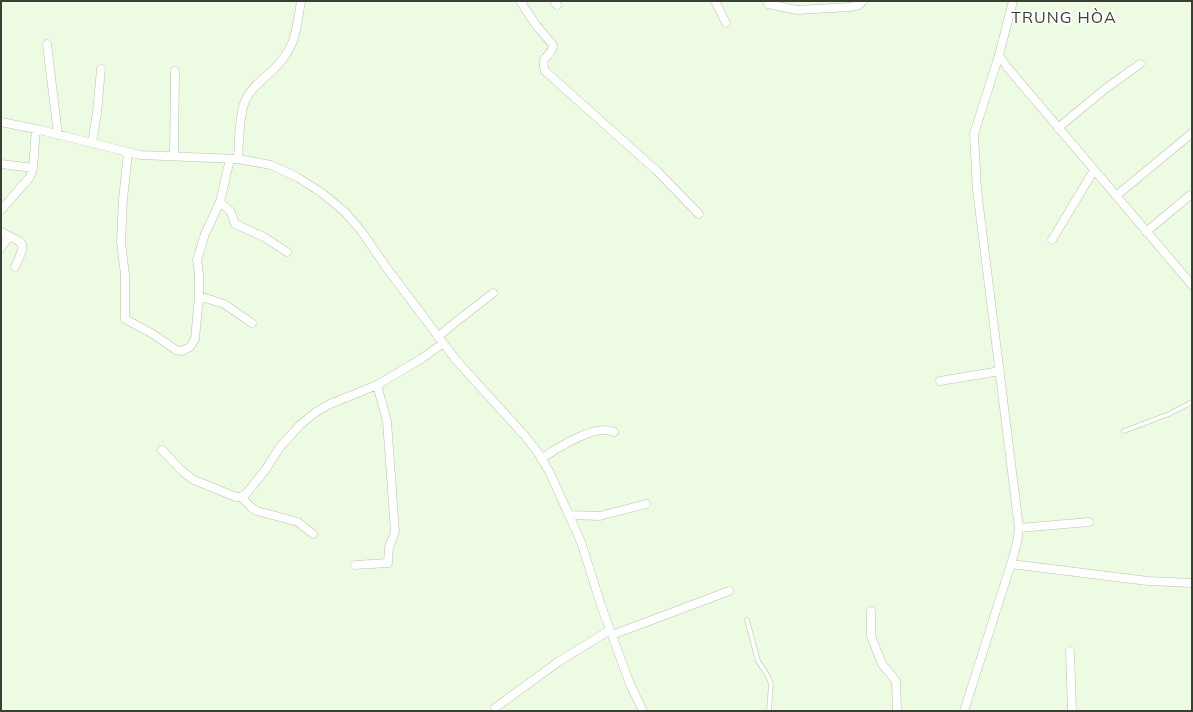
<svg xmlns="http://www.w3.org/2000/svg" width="1193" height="712" viewBox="0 0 1193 712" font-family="Mulish,sans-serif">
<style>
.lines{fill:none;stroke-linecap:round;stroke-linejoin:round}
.service-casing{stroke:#b7c4ac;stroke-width:5}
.minor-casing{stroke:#b7c4ac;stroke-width:9}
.service{stroke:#fff;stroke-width:4}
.minor{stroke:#fff;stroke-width:8}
.labels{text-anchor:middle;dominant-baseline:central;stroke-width:3.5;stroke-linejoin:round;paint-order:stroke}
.quarter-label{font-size:16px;letter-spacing:1px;fill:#3a3f35;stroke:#fff}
</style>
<rect width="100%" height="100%" fill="#edfbe2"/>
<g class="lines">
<defs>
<path id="service" d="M 1124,431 L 1169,414 L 1192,402
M 747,620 L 758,661 L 768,676 L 771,684 L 769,711"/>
<path id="minor" d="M 520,1 L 536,25 L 553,45 C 553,57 539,54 545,71 L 657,171 L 699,214
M 554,1 L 557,5
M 715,1 L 726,23
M 1013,1 L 999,55 L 1007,67 L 1192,285
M 768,4 L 797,10 L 850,7 L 859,5 L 863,1
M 47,44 L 58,135
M 1,122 L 36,129 L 140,155 L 238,159 L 271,165 L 297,177 L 322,193 L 345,212 L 362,232 L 386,267 L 456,360 L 525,436 L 539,454 L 550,473 L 581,542 L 602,608 L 630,684 L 643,711
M 1058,128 L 1105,89 L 1140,64
M 92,143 L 97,113 L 101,69
M 128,153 L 123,199 L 121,242 L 125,275 L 125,319 L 153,334 L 176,350 L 182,351 L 190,347 L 195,339 L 199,296 L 199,274 L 197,260 L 205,234 L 220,202 L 230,159
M 174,156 L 175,71
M 238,159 C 239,144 239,112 246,99 C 251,88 264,78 273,70 C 296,48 296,31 301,1
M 1,164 L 33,168
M 1116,196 L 1192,133
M 220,202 L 231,212 L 235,224 L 264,237 L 287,252
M 1,210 L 30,177 L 33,168 L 36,129
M 1,232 C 26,245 27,240 15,267
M 1146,232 L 1189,196
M 1052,240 L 1094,170
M 1,248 L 9,236
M 199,296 L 224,304 L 252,323
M 438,337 C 455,321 475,308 493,293
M 940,381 L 1000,371
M 162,450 L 183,472 L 194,480 L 236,497 L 241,497 L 246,494 L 266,469 L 280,447 L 300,425 L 316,412 L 330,404 L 377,385 L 421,359 L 442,344
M 541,459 C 555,449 588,429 605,430 C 608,430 611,431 614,432
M 241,497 L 252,508 L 257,511 L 298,522 L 313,534
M 569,515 L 600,516 L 646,504
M 1019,528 L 1089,522
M 1011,564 L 1148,581 L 1192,583
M 355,565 L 388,563 L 389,547 L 395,532 L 387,421 L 377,385
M 871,611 L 871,636 L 882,664 L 896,681 L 897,711
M 612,635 L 729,591
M 1070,651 L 1072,711
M 495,708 L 558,662 L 610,630
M 964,711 L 1011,564 L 1017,543 L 1019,528 L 977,190 L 974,134 L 999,55"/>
</defs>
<use href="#service" class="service-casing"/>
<use href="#minor" class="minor-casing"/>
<use href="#service" class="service"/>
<use href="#minor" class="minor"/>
</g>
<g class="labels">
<g class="quarter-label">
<text x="1064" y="17">TRUNG HÒA</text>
</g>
</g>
<rect width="1193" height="712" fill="none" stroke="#3a3f35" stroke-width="4"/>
</svg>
